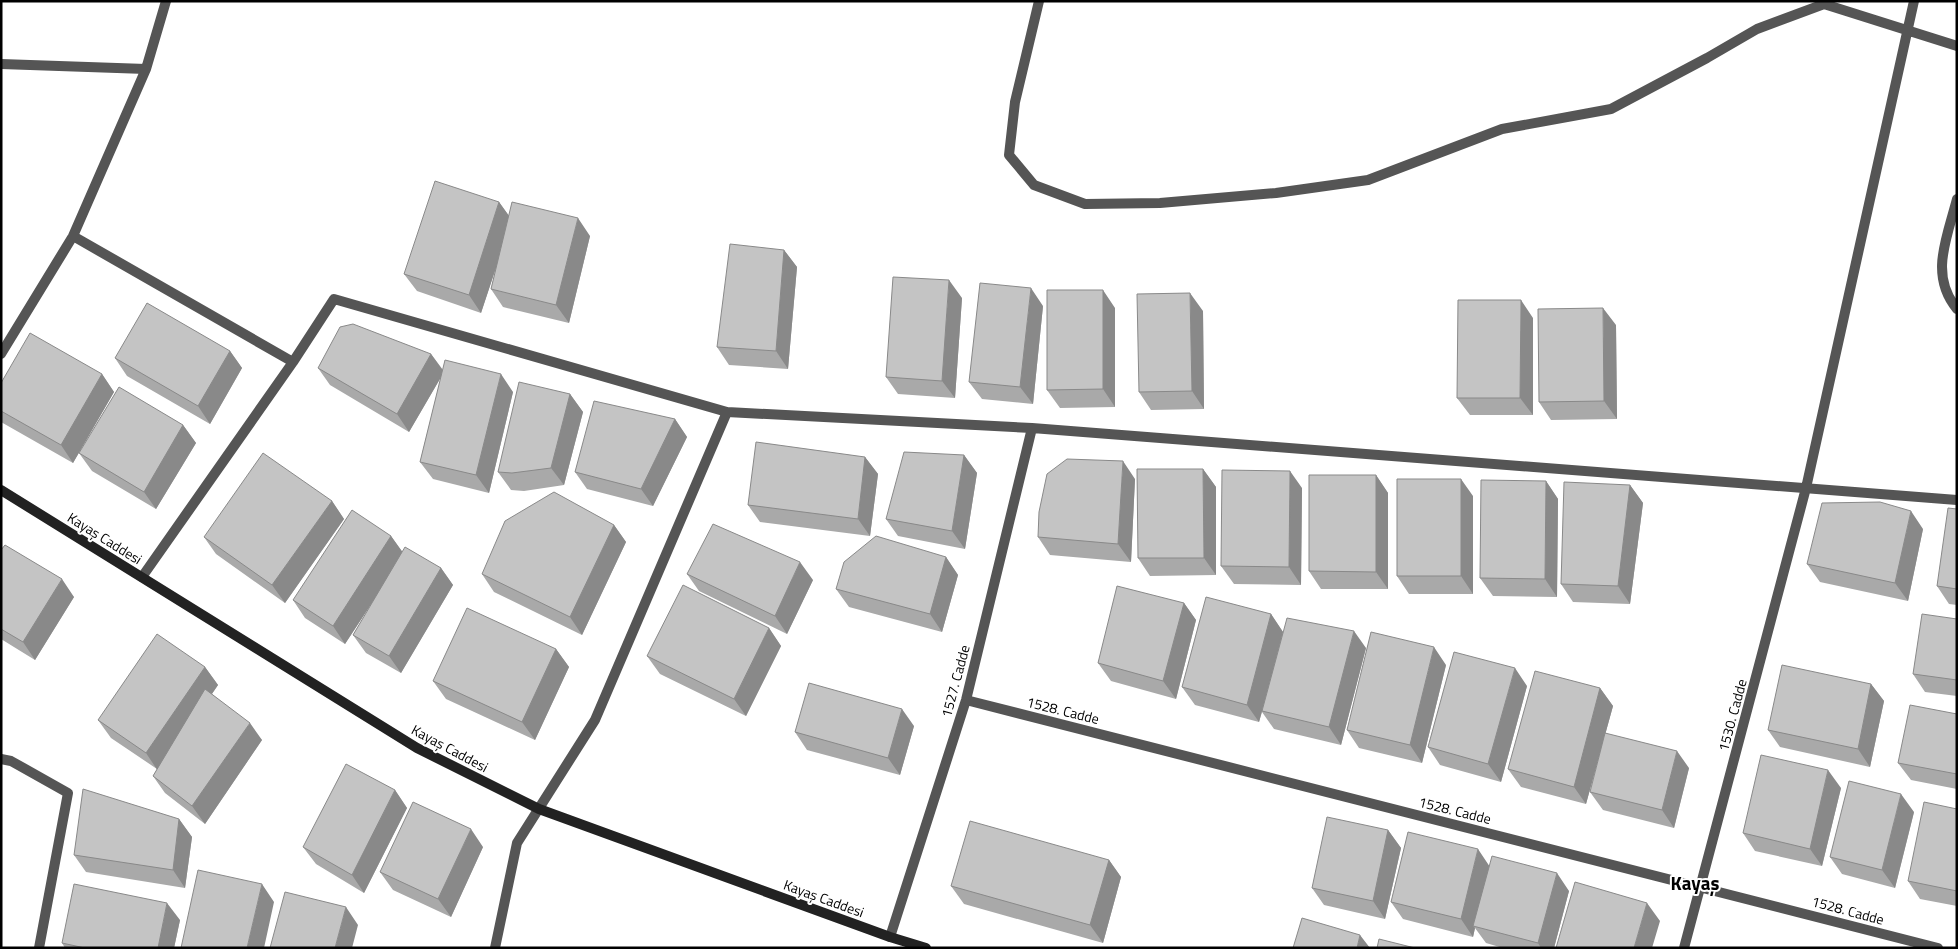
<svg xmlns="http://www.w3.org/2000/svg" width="1958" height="949" viewBox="0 0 1958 949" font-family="'Titillium Web',sans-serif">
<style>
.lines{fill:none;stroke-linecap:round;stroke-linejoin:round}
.street{stroke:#555;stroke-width:10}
.secondary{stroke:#222;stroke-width:10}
.wall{fill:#a9a9a9}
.shaded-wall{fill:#898989}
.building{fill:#c4c4c4;stroke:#898989}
.labels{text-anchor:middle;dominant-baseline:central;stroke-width:4;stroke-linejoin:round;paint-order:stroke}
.street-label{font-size:14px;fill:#000;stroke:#fff}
.district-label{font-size:19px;font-weight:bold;fill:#000;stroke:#fff}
</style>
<rect width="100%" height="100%" fill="#fff"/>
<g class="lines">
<path class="street" d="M 1039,1 L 1015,102 L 1009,155 L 1034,185 L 1085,204 L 1160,203 L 1276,193 L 1368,180 L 1502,129 L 1611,109 L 1707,58 L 1757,29 L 1824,4 L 1957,46
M 1,64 L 146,69
M 1957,199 C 1947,238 1929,275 1957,309
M 73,236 L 293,362
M 1,354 L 73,236 L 146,69 L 166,1
M 142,577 L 293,362 L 334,299 L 727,412 L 1032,428 L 1957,500
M 966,700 L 1938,948
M 1,759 L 11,761 L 68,793 L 39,948
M 890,937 L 966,700 L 1032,428
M 495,948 L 517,843 L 595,720 L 727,412
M 1684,948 L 1806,488 L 1914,1"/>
<path class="secondary" d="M 1,490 L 417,748 L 539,809 L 890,937 L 926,948"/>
</g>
<path class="wall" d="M 499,202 L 509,216 L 590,236 L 569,323 L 503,307 L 491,289 L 496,267 L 481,313 L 417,291 L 404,274 Z
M 784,250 L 797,267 L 788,369 L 729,365 L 717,347 Z
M 962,298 L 955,398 L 898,394 L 886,377 Z
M 1043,306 L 1033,404 L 982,399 L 969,382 Z
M 1115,308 L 1115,407 L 1060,408 L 1047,390 Z
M 1203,311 L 1204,409 L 1151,410 L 1139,392 Z
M 1533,318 L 1533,415 L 1470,415 L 1457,398 Z
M 1616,325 L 1617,419 L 1551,420 L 1539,402 Z
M 230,351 L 242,368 L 210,424 L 127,376 L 115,358 Z
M 431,354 L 443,370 L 513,392 L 489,493 L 433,479 L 420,462 L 441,377 L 409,432 L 330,385 L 318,368 Z
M 102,374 L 114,392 L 73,463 L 1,422 L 1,383 Z
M 570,394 L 583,412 L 564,485 L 524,491 L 511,490 L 498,472 Z
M 675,419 L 687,437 L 653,506 L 587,489 L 575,472 Z
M 183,425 L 196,443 L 156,509 L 92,471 L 79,453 Z
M 964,455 L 977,473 L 965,549 L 898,536 L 886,519 Z
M 865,457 L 878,474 L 870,536 L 760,522 L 748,505 Z
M 1203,469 L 1216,487 L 1216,575 L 1150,576 L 1138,558 Z
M 1376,475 L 1388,493 L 1388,589 L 1321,589 L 1309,571 Z
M 1135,479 L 1131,562 L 1050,555 L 1038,537 Z
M 1546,481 L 1558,499 L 1557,597 L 1493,596 L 1480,578 Z
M 1630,485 L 1643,503 L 1630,604 L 1573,602 L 1561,584 Z
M 1302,488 L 1301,585 L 1234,584 L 1221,566 Z
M 1473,496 L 1473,594 L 1409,594 L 1397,576 Z
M 332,501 L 344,519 L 285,603 L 216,554 L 204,537 Z
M 1957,509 L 1957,605 L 1949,604 L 1937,586 Z
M 614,525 L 626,542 L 582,635 L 494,592 L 482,574 Z
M 1923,529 L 1908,601 L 1820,582 L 1807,564 Z
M 391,536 L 402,552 L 441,568 L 453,585 L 401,673 L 366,653 L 353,635 L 377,595 L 345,644 L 305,618 L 293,600 Z
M 1,550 L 74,597 L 35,660 L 1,639 Z
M 946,557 L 958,575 L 942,632 L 849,607 L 836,589 Z
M 687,574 L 813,580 L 787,634 L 699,591 Z
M 1184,603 L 1196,620 L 1176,699 L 1111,681 L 1098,663 Z
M 1271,614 L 1283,632 L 1366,648 L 1341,745 L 1274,729 L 1262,712 L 1259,722 L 1195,705 L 1182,687 Z
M 1957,619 L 1957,696 L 1925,692 L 1913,674 Z
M 769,628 L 781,646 L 746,716 L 660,674 L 647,656 Z
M 556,649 L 569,667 L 535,740 L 446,699 L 433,681 Z
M 1446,665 L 1422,763 L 1359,748 L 1347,730 Z
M 205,667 L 218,685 L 212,694 L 262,740 L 205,824 L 165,793 L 153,776 L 157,769 L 111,738 L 98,720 Z
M 1871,684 L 1884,701 L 1870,767 L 1780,747 L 1768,730 Z
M 1527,686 L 1501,782 L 1440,765 L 1428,747 Z
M 1600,688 L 1613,706 L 1586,804 L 1521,787 L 1508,769 Z
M 1957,714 L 1957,789 L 1911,780 L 1898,763 Z
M 914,726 L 900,775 L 807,750 L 795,732 Z
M 1689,768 L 1674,828 L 1603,810 L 1590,792 Z
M 1841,788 L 1822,866 L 1755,851 L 1743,833 Z
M 395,790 L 407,808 L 364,893 L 316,864 L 303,847 Z
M 1957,809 L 1957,906 L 1920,899 L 1908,881 Z
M 1914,812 L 1895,888 L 1842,874 L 1830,857 Z
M 179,819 L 192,837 L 185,888 L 86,872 L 74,855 Z
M 1388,830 L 1401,848 L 1385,919 L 1324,905 L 1312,888 Z
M 483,847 L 451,917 L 393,890 L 380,872 Z
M 1109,860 L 1121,877 L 1103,943 L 964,904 L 951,886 Z
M 1489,866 L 1569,891 L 1554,948 L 1503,948 L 1486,943 L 1475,928 L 1473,937 L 1403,919 L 1391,902 Z
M 180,920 L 174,948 L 65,948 L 62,943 Z"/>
<path class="shaded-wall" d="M 499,202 L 512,220 L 481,313 L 469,295 Z
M 578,218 L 590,236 L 569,323 L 556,305 Z
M 784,250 L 797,267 L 788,369 L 776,351 Z
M 949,280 L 962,298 L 955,398 L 942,381 Z
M 1031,288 L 1043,306 L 1033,404 L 1020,387 Z
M 1103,290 L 1115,308 L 1115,407 L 1103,389 Z
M 1190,293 L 1203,311 L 1204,409 L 1192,391 Z
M 1521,300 L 1533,318 L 1533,415 L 1520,398 Z
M 1603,308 L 1616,325 L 1617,419 L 1604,401 Z
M 230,351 L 242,368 L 210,424 L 198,406 Z
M 431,354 L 444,372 L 409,432 L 397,414 Z
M 102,374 L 114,392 L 73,463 L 61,445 Z
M 501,374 L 513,392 L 489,493 L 476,475 Z
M 570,394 L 583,412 L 564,485 L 551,468 Z
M 675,419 L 687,437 L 653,506 L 641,489 Z
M 183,425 L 196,443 L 156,509 L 144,492 Z
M 964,455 L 977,473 L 965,549 L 952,531 Z
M 865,457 L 878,474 L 870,536 L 858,519 Z
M 1123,461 L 1135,479 L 1131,562 L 1118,544 Z
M 1203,469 L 1216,487 L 1216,575 L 1204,558 Z
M 1290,471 L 1302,488 L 1301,585 L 1289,567 Z
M 1376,475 L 1388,493 L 1388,589 L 1376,572 Z
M 1461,479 L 1473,496 L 1473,594 L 1461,576 Z
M 1546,481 L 1558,499 L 1557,597 L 1545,579 Z
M 1630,485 L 1643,503 L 1630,604 L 1618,586 Z
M 332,501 L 344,519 L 285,603 L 272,585 Z
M 1911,511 L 1923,529 L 1908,601 L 1895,583 Z
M 614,525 L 626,542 L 582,635 L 570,617 Z
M 391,536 L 404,554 L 345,644 L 333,626 Z
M 946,557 L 958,575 L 942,632 L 930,614 Z
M 800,562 L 813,580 L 787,634 L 775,616 Z
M 441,568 L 453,585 L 401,673 L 389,656 Z
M 62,579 L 74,597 L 35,660 L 23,642 Z
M 1184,603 L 1196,620 L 1176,699 L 1163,681 Z
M 1271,614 L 1283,632 L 1259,722 L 1247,705 Z
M 769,628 L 781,646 L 746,716 L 734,699 Z
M 1354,631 L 1366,648 L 1341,745 L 1329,727 Z
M 1434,647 L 1446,665 L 1422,763 L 1410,745 Z
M 556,649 L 569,667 L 535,740 L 522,722 Z
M 205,667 L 218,685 L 158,771 L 146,753 Z
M 1515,668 L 1527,686 L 1501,782 L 1488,764 Z
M 1871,684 L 1884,701 L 1870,767 L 1858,749 Z
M 1600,688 L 1613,706 L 1586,804 L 1574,787 Z
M 902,709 L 914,726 L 900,775 L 888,758 Z
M 250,723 L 262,740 L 205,824 L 192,806 Z
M 1677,751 L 1689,768 L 1674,828 L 1662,810 Z
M 1828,770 L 1841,788 L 1822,866 L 1810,849 Z
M 395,790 L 407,808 L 364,893 L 352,875 Z
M 1901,794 L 1914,812 L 1895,888 L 1882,870 Z
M 179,819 L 192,837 L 185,888 L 173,870 Z
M 471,829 L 483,847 L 451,917 L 438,899 Z
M 1388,830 L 1401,848 L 1385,919 L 1373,901 Z
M 1478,849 L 1490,867 L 1473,926 L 1475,928 L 1473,937 L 1461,919 Z
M 1109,860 L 1121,877 L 1103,943 L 1090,925 Z
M 1557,873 L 1569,891 L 1554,948 L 1541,948 L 1538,943 Z
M 262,884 L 274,902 L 264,948 L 247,948 Z
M 167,903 L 180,920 L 174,948 L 158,948 Z
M 1647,903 L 1660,921 L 1652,948 L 1634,948 Z
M 346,907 L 358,925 L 352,948 L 335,948 Z
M 1360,935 L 1370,948 L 1357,948 Z"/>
<path class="building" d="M 435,181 L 499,202 L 469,295 L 404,274 Z
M 512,202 L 578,218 L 556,305 L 491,289 Z
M 730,244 L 784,250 L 776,351 L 717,347 Z
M 893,277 L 949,280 L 942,381 L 886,377 Z
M 980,283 L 1031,288 L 1020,387 L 969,382 Z
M 1047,290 L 1103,290 L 1103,389 L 1047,390 Z
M 1190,293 L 1192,391 L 1139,392 L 1137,294 Z
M 1458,300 L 1521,300 L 1520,398 L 1457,398 Z
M 147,303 L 230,351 L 198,406 L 115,358 Z
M 1603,308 L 1604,401 L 1539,402 L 1538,309 Z
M 353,324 L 431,354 L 397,414 L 318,368 L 340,327 Z
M 30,333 L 102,374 L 61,445 L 1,411 L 1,383 Z
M 445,360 L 501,374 L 476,475 L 420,462 Z
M 519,382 L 570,394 L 551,468 L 512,473 L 498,472 Z
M 119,387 L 183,425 L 144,492 L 79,453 Z
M 594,401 L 675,419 L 641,489 L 575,472 Z
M 756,442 L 865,457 L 858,519 L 748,505 Z
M 904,452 L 964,455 L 952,531 L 886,519 Z
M 263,453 L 332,501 L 272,585 L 204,537 Z
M 1067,459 L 1123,461 L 1118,544 L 1038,537 L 1039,512 L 1047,474 Z
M 1137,469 L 1203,469 L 1204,558 L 1138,558 Z
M 1222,470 L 1290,471 L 1289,567 L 1221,566 Z
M 1309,475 L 1376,475 L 1376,572 L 1309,571 Z
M 1397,479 L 1461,479 L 1461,576 L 1397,576 Z
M 1481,480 L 1546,481 L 1545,579 L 1480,578 Z
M 1564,482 L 1630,485 L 1618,586 L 1561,584 Z
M 554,492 L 614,525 L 570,617 L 482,574 L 505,521 Z
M 1880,502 L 1911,511 L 1895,583 L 1807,564 L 1822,503 Z
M 1948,508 L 1957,509 L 1957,589 L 1937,586 Z
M 352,510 L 391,536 L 333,626 L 293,600 Z
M 713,524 L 800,562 L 775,616 L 687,574 Z
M 876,536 L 946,557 L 930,614 L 836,589 L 844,562 Z
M 5,545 L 62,579 L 23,642 L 1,629 L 1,550 Z
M 405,547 L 441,568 L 389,656 L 353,635 Z
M 683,585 L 769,628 L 734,699 L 647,656 Z
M 1117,586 L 1184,603 L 1163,681 L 1098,663 Z
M 1206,597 L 1271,614 L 1247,705 L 1182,687 Z
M 467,608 L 556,649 L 522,722 L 433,681 Z
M 1922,614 L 1957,619 L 1957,680 L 1913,674 Z
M 1287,618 L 1354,631 L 1329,727 L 1262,711 Z
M 1371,632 L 1434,647 L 1410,745 L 1347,730 Z
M 157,634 L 205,667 L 146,753 L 98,720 Z
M 1454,652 L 1515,668 L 1488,764 L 1428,747 Z
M 1782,665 L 1871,684 L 1858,749 L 1768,730 Z
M 1535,671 L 1600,688 L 1574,787 L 1508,769 Z
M 809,683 L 902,709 L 888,758 L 795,732 Z
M 205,689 L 250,723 L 192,806 L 153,776 Z
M 1910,705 L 1957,714 L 1957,774 L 1898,763 Z
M 1605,733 L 1677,751 L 1662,810 L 1590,792 Z
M 1761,755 L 1828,770 L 1810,849 L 1743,833 Z
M 346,764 L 395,790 L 352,875 L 303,847 Z
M 1849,781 L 1901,794 L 1882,870 L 1830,857 Z
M 83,789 L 179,819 L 173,870 L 74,855 Z
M 413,802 L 471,829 L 438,899 L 380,872 Z
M 1924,802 L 1957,809 L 1957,891 L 1908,881 Z
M 1327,817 L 1388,830 L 1373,901 L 1312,888 Z
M 970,821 L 1109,860 L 1090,925 L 951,886 Z
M 1408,832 L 1478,849 L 1461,919 L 1391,902 Z
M 1492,856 L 1557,873 L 1538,943 L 1473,926 Z
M 198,870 L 262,884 L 247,948 L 181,948 Z
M 1575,882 L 1647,903 L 1634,948 L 1556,948 Z
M 74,884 L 167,903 L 158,948 L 85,948 L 62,943 Z
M 285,892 L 346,907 L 335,948 L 270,948 Z
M 1302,918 L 1360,935 L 1357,948 L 1293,948 Z
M 1379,939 L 1415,948 L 1377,948 Z"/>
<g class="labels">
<g class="street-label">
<text transform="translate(105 538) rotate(32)">Kayaş Caddesi</text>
<text transform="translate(955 681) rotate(-75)">1527. Cadde</text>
<text transform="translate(1063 710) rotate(14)">1528. Cadde</text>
<text transform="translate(1732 715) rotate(-75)">1530. Cadde</text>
<text transform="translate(450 748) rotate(28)">Kayaş Caddesi</text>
<text transform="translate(1455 810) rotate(14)">1528. Cadde</text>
<text transform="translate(824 898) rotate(20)">Kayaş Caddesi</text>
<text transform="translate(1848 910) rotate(15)">1528. Cadde</text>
</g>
<g class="district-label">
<text x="1695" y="882">Kayaş</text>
</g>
</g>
<rect width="1958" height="949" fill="none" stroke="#000000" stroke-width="5"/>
</svg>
